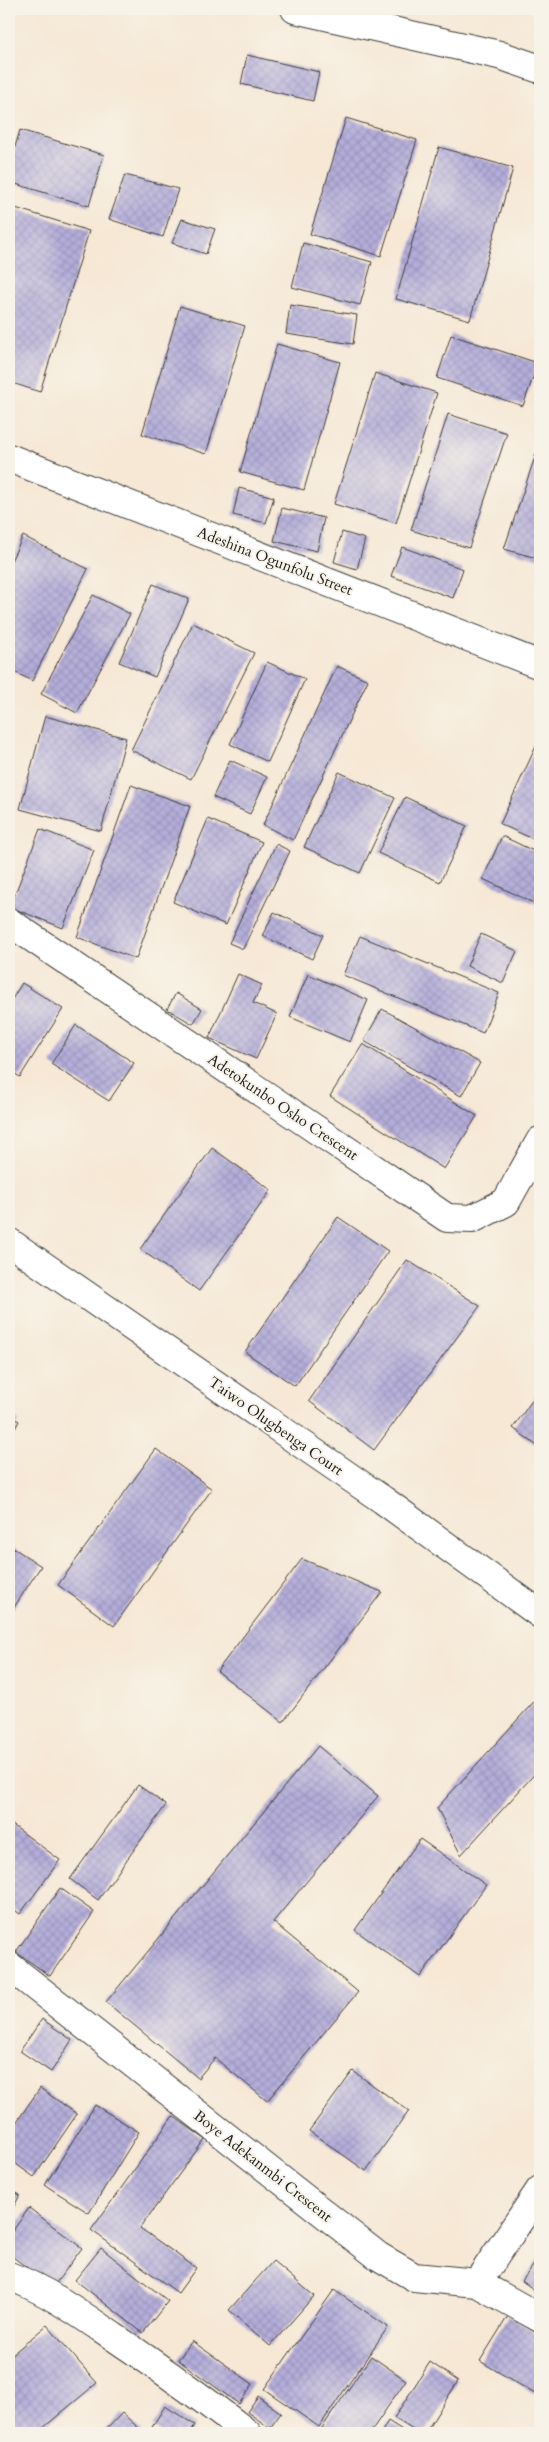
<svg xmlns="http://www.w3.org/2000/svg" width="549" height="2442" viewBox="0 0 549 2442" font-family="Cardo,serif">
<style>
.building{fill:url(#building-cross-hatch)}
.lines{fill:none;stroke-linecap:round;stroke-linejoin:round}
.minor-casing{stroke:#3d3b38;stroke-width:30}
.minor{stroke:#fff;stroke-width:28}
.labels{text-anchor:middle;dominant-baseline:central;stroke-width:4;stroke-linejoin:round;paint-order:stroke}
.street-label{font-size:15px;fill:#1c1c1c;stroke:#f7f3e8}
</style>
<defs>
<pattern id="building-cross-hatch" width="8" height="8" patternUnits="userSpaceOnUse" patternTransform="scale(1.25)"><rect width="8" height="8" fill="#b4adda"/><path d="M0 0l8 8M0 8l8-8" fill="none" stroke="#9a94ba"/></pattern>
</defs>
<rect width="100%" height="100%" fill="#f7f3e8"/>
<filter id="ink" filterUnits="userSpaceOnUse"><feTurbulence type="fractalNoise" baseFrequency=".02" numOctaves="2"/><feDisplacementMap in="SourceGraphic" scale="10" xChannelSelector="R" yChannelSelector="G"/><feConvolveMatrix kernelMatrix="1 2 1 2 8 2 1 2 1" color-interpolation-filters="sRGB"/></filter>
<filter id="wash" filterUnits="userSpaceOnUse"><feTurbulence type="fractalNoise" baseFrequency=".0096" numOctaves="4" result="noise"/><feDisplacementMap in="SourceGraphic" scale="20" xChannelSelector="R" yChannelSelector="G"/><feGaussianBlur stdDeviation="1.12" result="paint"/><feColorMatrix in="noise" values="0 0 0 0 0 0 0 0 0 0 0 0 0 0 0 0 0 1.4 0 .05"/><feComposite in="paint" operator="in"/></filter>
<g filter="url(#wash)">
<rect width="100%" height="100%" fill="#f6e8d5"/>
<g id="blocks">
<path class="building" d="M 247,55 L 319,72 L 313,101 L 241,84 Z
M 346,118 L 417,140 L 381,256 L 310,234 Z
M 20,130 L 104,155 L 89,206 L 9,182 L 9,167 Z
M 439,147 L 513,168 L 470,320 L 396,299 Z
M 125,175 L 178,189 L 163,237 L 109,219 Z
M 9,206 L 89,231 L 40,392 L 9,382 Z
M 182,219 L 215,229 L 206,254 L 172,243 Z
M 303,243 L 372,262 L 360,305 L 292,287 Z
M 290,305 L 357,315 L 353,344 L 286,334 Z
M 180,306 L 245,326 L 206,454 L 142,434 Z
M 451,335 L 538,363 L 523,406 L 437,378 Z
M 277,344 L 340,362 L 304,490 L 240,472 Z
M 375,373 L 437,393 L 396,523 L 334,504 Z
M 448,414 L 507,433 L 469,548 L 411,530 Z
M 540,442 L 540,559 L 504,549 Z
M 239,488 L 274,497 L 266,523 L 233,515 Z
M 282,508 L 324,518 L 317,551 L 274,541 Z
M 342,532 L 365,539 L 357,569 L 334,562 Z
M 23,536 L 88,569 L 32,681 L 9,669 L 9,565 Z
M 402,547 L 463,569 L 453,598 L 391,576 Z
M 153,584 L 189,599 L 155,677 L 119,662 Z
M 93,595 L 130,614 L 77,713 L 41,694 Z
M 193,623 L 254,653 L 191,779 L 131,750 Z
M 267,662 L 305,679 L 268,762 L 230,744 Z
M 337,666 L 368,680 L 293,840 L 263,825 Z
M 45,716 L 126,738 L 101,831 L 20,809 Z
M 538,742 L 540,743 L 540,824 L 533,839 L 500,824 Z
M 230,760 L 267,777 L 250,814 L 213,797 Z
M 339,772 L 395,798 L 360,873 L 304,847 Z
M 131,785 L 190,806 L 136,959 L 77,937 Z
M 405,797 L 467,826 L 440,882 L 378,853 Z
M 208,819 L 262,842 L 226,925 L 173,902 Z
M 40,829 L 94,850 L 63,928 L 10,907 Z
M 502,836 L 540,854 L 540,906 L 483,879 Z
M 276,844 L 290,851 L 243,949 L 229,943 Z
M 274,912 L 323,935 L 312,959 L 263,936 Z
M 481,934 L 517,951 L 503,983 L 467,966 Z
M 360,936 L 499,993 L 483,1033 L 343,975 Z
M 238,974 L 262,985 L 253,1003 L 277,1014 L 256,1059 L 209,1038 Z
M 308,974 L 368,1000 L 350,1042 L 290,1017 Z
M 22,983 L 63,1009 L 20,1077 L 9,1070 L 9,1004 Z
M 176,993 L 202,1009 L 193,1024 L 167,1009 Z
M 382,1009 L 480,1063 L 461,1096 L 364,1041 Z
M 76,1025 L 134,1063 L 109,1101 L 51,1064 Z
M 363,1044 L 477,1116 L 444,1169 L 330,1096 Z
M 212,1148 L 271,1190 L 199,1291 L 140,1249 Z
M 338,1217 L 388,1251 L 295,1386 L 245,1352 Z
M 407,1260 L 480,1306 L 374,1450 L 309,1401 Z
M 540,1389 L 540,1448 L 513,1428 Z
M 9,1415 L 19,1421 L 9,1440 Z
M 156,1449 L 212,1489 L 114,1626 L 58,1585 Z
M 9,1545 L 41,1566 L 9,1615 Z
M 302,1559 L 382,1592 L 283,1722 L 217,1671 Z
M 540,1695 L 540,1768 L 461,1855 L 437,1808 Z
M 318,1746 L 378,1796 L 273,1922 L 358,1992 L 267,2101 L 215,2058 L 198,2078 L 106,2002 Z
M 138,1785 L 166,1805 L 98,1900 L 70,1879 Z
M 11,1824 L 60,1860 L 20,1914 L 9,1906 L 9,1827 Z
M 420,1839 L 486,1885 L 420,1977 L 355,1930 Z
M 60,1888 L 94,1912 L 50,1976 L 16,1952 Z
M 42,2019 L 72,2040 L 51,2072 L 20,2051 Z
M 353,2071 L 409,2111 L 366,2171 L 309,2131 Z
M 40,2088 L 77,2114 L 34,2177 L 9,2159 L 9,2133 Z
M 95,2105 L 139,2132 L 89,2213 L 45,2185 Z
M 173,2116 L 205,2139 L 140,2228 L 196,2268 L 178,2293 L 91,2230 Z
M 9,2189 L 20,2195 L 9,2216 Z
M 29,2208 L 82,2248 L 53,2287 L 9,2254 L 9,2236 Z
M 101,2248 L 168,2301 L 143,2333 L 75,2280 Z
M 540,2256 L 540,2294 L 522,2281 Z
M 273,2261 L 314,2296 L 270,2346 L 229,2310 Z
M 334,2290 L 388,2327 L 319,2427 L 264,2389 Z
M 508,2316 L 540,2335 L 540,2386 L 535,2394 L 480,2361 Z
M 47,2325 L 97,2383 L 37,2433 L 9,2433 L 9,2357 Z
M 192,2341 L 253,2384 L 239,2404 L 178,2360 Z
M 371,2356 L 406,2380 L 370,2433 L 331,2433 L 322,2428 Z
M 430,2362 L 458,2381 L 425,2433 L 418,2433 L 394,2418 Z
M 258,2396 L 281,2413 L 270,2428 L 247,2412 Z
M 165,2406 L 195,2425 L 190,2433 L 162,2433 L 152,2427 Z
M 122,2413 L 144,2433 L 103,2433 Z
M 388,2421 L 407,2433 L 381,2433 Z"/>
</g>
</g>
<g filter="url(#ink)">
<use href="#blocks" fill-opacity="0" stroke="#3d3b38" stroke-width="1"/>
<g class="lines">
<defs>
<path id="minor" d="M 295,9 L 499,55 L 540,69
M 9,458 L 540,665
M 9,922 L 447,1218 L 472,1219 L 506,1202 L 540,1141
M 9,1242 L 383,1500 L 540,1614
M 9,1966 L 378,2256 L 414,2277 L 477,2283 L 540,2318
M 9,2276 C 47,2290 80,2314 114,2337 C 160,2368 204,2399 247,2433
M 477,2283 L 540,2190"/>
</defs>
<use href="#minor" class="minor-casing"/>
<use href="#minor" class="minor"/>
</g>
</g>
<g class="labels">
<g class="street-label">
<text transform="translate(275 561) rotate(21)">Adeshina Ogunfolu Street</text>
<text transform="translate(283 1107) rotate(34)">Adetokunbo Osho Crescent</text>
<text transform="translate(276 1426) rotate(35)">Taiwo Olugbenga Court</text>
<text transform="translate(263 2166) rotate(38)">Boye Adekanmbi Crescent</text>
</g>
</g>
<rect width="549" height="2442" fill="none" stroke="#f7f3e8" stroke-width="30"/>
</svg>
